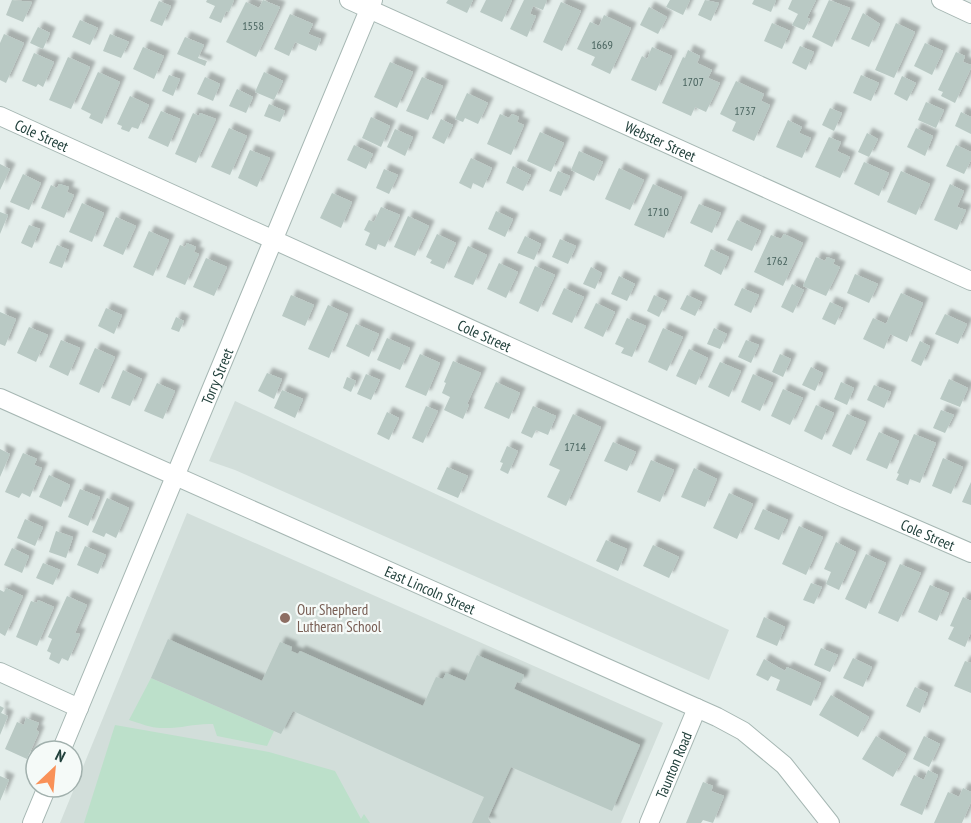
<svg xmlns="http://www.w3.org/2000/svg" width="971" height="823" viewBox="0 0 971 823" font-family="'PT Sans Narrow',sans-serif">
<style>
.built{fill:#d2deda}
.green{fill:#bce0ca}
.building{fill:#b9c9c4;filter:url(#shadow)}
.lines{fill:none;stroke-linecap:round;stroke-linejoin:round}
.minor-casing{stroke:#a6b7b3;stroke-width:20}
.minor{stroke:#fff;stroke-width:18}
.education-dot{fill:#8d6e63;stroke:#f5faf8;stroke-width:2}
.labels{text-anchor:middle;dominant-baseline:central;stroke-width:4.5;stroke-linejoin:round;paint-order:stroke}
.number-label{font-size:12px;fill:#48635e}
.street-label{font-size:15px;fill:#22413c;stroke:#f5faf8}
.education-label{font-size:15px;fill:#785e54;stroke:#f5faf8;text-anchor:start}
</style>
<defs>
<filter id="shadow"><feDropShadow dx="5.5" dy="-5.5" stdDeviation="1.5" flood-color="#0004"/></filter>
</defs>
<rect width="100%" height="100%" fill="#e4eeeb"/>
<path class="built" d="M 235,401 L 729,630 L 709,680 L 235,470 L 209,461 Z
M 187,513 L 663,723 L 621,823 L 60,823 Z"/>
<path class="green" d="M 151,678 L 274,731 L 267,746 L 217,736 L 213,724 C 195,723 180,729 161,728 C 151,728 139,723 129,720 Z
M 115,725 L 269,752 L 335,771 L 361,819 L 364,814 L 370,823 L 84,823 Z"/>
<path class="building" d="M 12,0 L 32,2 L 23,22 L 6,15 Z
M 207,0 L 234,0 L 229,12 L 226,11 L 221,23 L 209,18 L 215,6 L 206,2 Z
M 263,0 L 280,7 L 256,57 L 226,42 L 246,2 L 259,8 Z
M 448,0 L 473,0 L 467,13 L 446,3 Z
M 486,0 L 512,0 L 502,22 L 480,12 Z
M 524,0 L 547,0 L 543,10 L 533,6 L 530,14 L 536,16 L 527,37 L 510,29 Z
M 670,0 L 690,0 L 683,15 L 666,7 Z
M 705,0 L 719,3 L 711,21 L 698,15 Z
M 754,0 L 776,0 L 771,12 L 752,4 Z
M 792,0 L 816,0 L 807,18 L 810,19 L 804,30 L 792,25 L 798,14 L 788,9 Z
M 829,0 L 850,8 L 832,47 L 812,37 Z
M 159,1 L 171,6 L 162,26 L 150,21 Z
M 561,2 L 581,11 L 562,51 L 543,42 Z
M 649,7 L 667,17 L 658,34 L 640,25 Z
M 863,13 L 880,24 L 869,47 L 851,39 Z
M 290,14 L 313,24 L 308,34 L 321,39 L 316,51 L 295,42 L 289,56 L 274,49 Z
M 604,15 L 631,28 L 610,74 L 591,65 L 595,57 L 577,49 L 590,22 L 599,26 Z
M 80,20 L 98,28 L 90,45 L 72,37 Z
M 772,23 L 790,31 L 782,49 L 764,41 Z
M 896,23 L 915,32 L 894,78 L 875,70 Z
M 38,27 L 50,33 L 43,49 L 30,43 Z
M 4,34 L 24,43 L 6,83 L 0,80 L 0,43 Z
M 110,34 L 129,42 L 121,58 L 103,51 Z
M 185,37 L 204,45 L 198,58 L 207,61 L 205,66 L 177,54 Z
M 925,43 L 943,51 L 932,75 L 914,66 Z
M 800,46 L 814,52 L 806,70 L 792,63 Z
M 143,47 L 164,56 L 154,79 L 133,69 Z
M 652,47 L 672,56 L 656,91 L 631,80 L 642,56 L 647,59 Z
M 688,50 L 700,56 L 697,63 L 712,70 L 708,78 L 720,83 L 706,112 L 695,107 L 691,116 L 662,103 L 683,57 L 685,58 Z
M 956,52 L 965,56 L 963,62 L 971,65 L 971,68 L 955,103 L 941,96 L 943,92 L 938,90 Z
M 34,53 L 54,62 L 43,87 L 38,84 L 36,87 L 22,81 Z
M 68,57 L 90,67 L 71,109 L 49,100 Z
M 390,62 L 413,72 L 397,108 L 374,97 Z
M 98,72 L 120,82 L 102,124 L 89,118 L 91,114 L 81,109 Z
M 264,72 L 283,81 L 274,100 L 255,92 Z
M 169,75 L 180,79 L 173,96 L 162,91 Z
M 861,75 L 879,83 L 871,101 L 853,93 Z
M 902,76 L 916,83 L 907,101 L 894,94 Z
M 205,77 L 220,84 L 213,101 L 197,94 Z
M 422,77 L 443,86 L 428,120 L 406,111 Z
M 736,81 L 764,94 L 761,101 L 770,105 L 754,141 L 732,131 L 736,122 L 720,114 Z
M 237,89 L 253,97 L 246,113 L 229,106 Z
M 467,93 L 488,103 L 478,124 L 465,118 L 463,122 L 455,119 Z
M 130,96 L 149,105 L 138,129 L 132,127 L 129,132 L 121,129 L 122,126 L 117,124 Z
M 926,102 L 944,110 L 936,128 L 918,120 Z
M 269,104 L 285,111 L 280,122 L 264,116 Z
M 830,108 L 842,113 L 834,131 L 822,125 Z
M 161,111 L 180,119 L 168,147 L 148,138 Z
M 961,112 L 971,117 L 971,134 L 955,126 Z
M 193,113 L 199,116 L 200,113 L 216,119 L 196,163 L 175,154 Z
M 500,114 L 509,118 L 512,114 L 519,117 L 517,122 L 524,125 L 511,155 L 487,144 Z
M 371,117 L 390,126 L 381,147 L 362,138 Z
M 441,119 L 453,125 L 444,144 L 432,138 Z
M 788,120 L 802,127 L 799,133 L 811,138 L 802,158 L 776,147 Z
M 229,128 L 247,136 L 230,175 L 211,167 Z
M 916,128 L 933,136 L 925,156 L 907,147 Z
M 395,129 L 413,137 L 405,156 L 387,147 Z
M 540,132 L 564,143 L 551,172 L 527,161 Z
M 867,133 L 878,139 L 869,157 L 858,152 Z
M 829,137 L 841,142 L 837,151 L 850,157 L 840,178 L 815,167 Z
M 354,145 L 373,154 L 366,169 L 347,160 Z
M 956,145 L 971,152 L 971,160 L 964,174 L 946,166 Z
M 250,150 L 270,158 L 257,187 L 238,178 Z
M 579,151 L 603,162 L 594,181 L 571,170 Z
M 471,158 L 492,168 L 483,188 L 473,183 L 471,189 L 459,183 Z
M 864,162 L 889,173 L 879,196 L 854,184 Z
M 0,164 L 10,169 L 0,190 Z
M 513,166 L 531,175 L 523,191 L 506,183 Z
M 619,168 L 644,180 L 630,210 L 605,199 Z
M 384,169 L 398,175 L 389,194 L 376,188 Z
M 558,171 L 570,176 L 561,196 L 549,191 Z
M 901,171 L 930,184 L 916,215 L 887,202 Z
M 23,174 L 41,183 L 29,210 L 10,202 Z
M 59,184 L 69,187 L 67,192 L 74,195 L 64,218 L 41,208 L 51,185 L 57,188 Z
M 653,184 L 682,197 L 664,238 L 634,225 Z
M 950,184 L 964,191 L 957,207 L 966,210 L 957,230 L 934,220 Z
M 332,193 L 352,202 L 341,228 L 320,218 Z
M 82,203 L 104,213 L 92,242 L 69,232 Z
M 699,204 L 721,213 L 712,233 L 690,223 Z
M 381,207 L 400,215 L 385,247 L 378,244 L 376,250 L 365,245 L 370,233 L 364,230 L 369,220 L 374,222 Z
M 496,211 L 513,219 L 505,237 L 488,229 Z
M 0,212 L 8,215 L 0,234 Z
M 408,216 L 429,226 L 415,256 L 394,247 Z
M 116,217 L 136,226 L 123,255 L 103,246 Z
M 737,220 L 761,231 L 752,251 L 727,240 Z
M 29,225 L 40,229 L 32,248 L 21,243 Z
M 149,231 L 169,240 L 153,276 L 133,267 Z
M 437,234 L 456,243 L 444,269 L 430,263 L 432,260 L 426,257 Z
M 784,234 L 803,243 L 783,286 L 754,272 L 771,235 L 781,239 Z
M 525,236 L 541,244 L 534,260 L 517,253 Z
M 560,239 L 576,246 L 568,264 L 552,257 Z
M 187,243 L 196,247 L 194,252 L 199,254 L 185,285 L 166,277 L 180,245 L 185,247 Z
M 57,245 L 69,250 L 62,268 L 49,263 Z
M 468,246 L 487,255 L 473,285 L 454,277 Z
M 711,249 L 729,257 L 721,275 L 704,266 Z
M 816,257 L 825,261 L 827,257 L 835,260 L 833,264 L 840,267 L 826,296 L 803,286 Z
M 206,258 L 227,267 L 214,296 L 193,287 Z
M 499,263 L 518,272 L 506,298 L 487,289 Z
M 535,266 L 555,275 L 538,312 L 519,303 Z
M 591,267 L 602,273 L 595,289 L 583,284 Z
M 855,274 L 878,284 L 869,303 L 847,293 Z
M 619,276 L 635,284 L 627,301 L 611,294 Z
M 792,284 L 804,290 L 793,313 L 781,307 Z
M 564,288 L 584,297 L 572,323 L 552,314 Z
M 742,288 L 759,295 L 751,313 L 734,305 Z
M 901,293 L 923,303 L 907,342 L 890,334 L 884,349 L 863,339 L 873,318 L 886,324 Z
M 291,295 L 314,305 L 305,326 L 282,316 Z
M 654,295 L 667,301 L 659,317 L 647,311 Z
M 687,295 L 702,302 L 695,316 L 680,309 Z
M 830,302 L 843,308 L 835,325 L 822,319 Z
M 596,303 L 615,312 L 603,337 L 584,328 Z
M 328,305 L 348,314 L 329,358 L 308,349 Z
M 106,308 L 122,315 L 114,334 L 98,326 Z
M 0,312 L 16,319 L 5,346 L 0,344 Z
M 945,314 L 967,324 L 958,344 L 935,334 Z
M 176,317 L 184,321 L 179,332 L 171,329 Z
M 627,318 L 646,326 L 632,357 L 621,353 L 624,348 L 615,344 Z
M 356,324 L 379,334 L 369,357 L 346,346 Z
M 29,327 L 48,335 L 36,362 L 17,353 Z
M 663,328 L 683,337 L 667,371 L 648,362 Z
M 714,328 L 727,334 L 720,349 L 707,344 Z
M 387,338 L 410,348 L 400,370 L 377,360 Z
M 61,340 L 80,348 L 68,376 L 49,367 Z
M 746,340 L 759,345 L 751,363 L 738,357 Z
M 920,341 L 930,346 L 921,366 L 911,361 Z
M 95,348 L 115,357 L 99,393 L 79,384 Z
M 689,349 L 708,358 L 696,385 L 676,376 Z
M 420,354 L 440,363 L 426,396 L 405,387 Z
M 780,354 L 791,359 L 783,377 L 772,372 Z
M 453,361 L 481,373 L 467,404 L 469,405 L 463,419 L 444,410 L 450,397 L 442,393 L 446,383 L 444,382 Z
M 720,362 L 741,371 L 729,397 L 708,387 Z
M 811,367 L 823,373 L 815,391 L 802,385 Z
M 123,370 L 142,379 L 130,406 L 111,398 Z
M 267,373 L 282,379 L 274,399 L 258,391 Z
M 366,374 L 380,380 L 371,400 L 357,394 Z
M 753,374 L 773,383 L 760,411 L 741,402 Z
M 347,377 L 356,381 L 351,392 L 343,388 Z
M 949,379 L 968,388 L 960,407 L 940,399 Z
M 496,382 L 520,393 L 509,419 L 484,408 Z
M 841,382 L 854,388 L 847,405 L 834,399 Z
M 157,383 L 175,391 L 163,419 L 144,411 Z
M 874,385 L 891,392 L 884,408 L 867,400 Z
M 783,389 L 803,398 L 790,425 L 771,416 Z
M 282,390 L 303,399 L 295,418 L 274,408 Z
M 816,405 L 834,413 L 822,440 L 804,431 Z
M 426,406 L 438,411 L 423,443 L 412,438 Z
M 533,406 L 556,416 L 548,435 L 536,430 L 532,438 L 521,433 Z
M 941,410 L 954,415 L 945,433 L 933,428 Z
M 387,412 L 399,418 L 389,440 L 377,434 Z
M 573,414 L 601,427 L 566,506 L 547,497 L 560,470 L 549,465 Z
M 847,414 L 866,422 L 851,455 L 832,446 Z
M 879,432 L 899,441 L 887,469 L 866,460 Z
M 914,434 L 936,443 L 920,483 L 910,479 L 908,485 L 896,480 L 899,474 L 897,473 Z
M 613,442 L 636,452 L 627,471 L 604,461 Z
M 507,446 L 518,451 L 508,474 L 500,470 L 503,463 L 500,462 Z
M 0,449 L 10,454 L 0,477 Z
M 23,453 L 37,459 L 34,465 L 42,468 L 30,497 L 22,493 L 19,498 L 5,492 Z
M 943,458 L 963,467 L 951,494 L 932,486 Z
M 651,460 L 674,470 L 660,502 L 637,492 Z
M 447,467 L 468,476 L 458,498 L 437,489 Z
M 694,468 L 717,479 L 705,507 L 681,497 Z
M 49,475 L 70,485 L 61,507 L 39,497 Z
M 971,482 L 971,505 L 962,502 Z
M 80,489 L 100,497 L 88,526 L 68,517 Z
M 729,493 L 753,504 L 737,539 L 713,528 Z
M 107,498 L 129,508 L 116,538 L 106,533 L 104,537 L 92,532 Z
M 763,509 L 788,520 L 779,540 L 754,529 Z
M 25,519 L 43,527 L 35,546 L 17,538 Z
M 799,526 L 823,537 L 806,575 L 782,564 Z
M 56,531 L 73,537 L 66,558 L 49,552 Z
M 606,540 L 627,549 L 618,571 L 596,561 Z
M 836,542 L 856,552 L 839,590 L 826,584 L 831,572 L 824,569 Z
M 653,545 L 679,557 L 669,578 L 643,566 Z
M 85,546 L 106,555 L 98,574 L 77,565 Z
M 12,548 L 29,556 L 22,573 L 4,565 Z
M 866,554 L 886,563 L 866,609 L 845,599 Z
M 43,563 L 60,570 L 53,585 L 36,578 Z
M 900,564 L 921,573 L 898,622 L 878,613 Z
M 811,583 L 822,587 L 814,604 L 803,600 Z
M 930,585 L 949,593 L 937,621 L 918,612 Z
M 6,588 L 23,596 L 5,636 L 0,633 L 0,590 L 4,592 Z
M 67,596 L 87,605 L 75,633 L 80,634 L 68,661 L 62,658 L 59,664 L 49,659 L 51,653 L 47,651 L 52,639 L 48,637 Z
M 963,597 L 971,601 L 971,632 L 965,647 L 948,639 L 954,627 L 950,626 Z
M 38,600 L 54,607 L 37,646 L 16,637 L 31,601 L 37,603 Z
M 764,617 L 785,627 L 777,646 L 756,637 Z
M 168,639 L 262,681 L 280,642 L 292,647 L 291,651 L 298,654 L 300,651 L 423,706 L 436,677 L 443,679 L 446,673 L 465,681 L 477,655 L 524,675 L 521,683 L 517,682 L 514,689 L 640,745 L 612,811 L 511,767 L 488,818 L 491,823 L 472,823 L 484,797 L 293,711 L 281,734 L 151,678 Z
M 821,648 L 838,655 L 830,672 L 814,665 Z
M 853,658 L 872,667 L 863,687 L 843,678 Z
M 764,659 L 785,671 L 787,667 L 821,683 L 811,706 L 776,690 L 780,680 L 771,676 L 768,681 L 756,675 Z
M 965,661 L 971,663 L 971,693 L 954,686 Z
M 915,687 L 928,693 L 920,713 L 906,706 Z
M 831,695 L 869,717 L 858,737 L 819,715 Z
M 0,706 L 4,708 L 1,713 L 8,716 L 0,735 Z
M 26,718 L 39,723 L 36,730 L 39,732 L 27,759 L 5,749 L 17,722 L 24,725 Z
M 876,736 L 906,754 L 893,777 L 862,759 Z
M 924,736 L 940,744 L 929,767 L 913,759 Z
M 928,770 L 938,775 L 922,815 L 900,805 L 914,775 L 924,780 Z
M 0,776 L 9,780 L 0,801 Z
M 703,782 L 713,786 L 711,791 L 724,796 L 713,823 L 703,820 L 701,823 L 686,823 Z
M 963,788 L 971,792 L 971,802 L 962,823 L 934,823 L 948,792 L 959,797 Z"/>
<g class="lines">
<defs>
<g id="minor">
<path id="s1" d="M 349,0 L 971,281"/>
<path d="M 941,0 L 971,14"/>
<path id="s2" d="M 0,116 L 844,498 L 971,553"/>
<path id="s3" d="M 0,398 L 717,717 L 743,731 L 784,765 L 830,823"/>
<path d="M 0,672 L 79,708"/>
<path id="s4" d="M 61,751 L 373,0"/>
<path d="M 32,823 L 47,787"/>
<path id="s5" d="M 649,823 L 697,708"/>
</g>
</defs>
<use href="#minor" class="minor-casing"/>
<use href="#minor" class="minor"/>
</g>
<circle class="education-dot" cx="285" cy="618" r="6"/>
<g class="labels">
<g class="number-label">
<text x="253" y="25">1558</text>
<text x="602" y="44">1669</text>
<text x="693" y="81">1707</text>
<text x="745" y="110">1737</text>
<text x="658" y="211">1710</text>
<text x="777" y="260">1762</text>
<text x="575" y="446">1714</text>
</g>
<g class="street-label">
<text stroke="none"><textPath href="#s2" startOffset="46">Cole Street</textPath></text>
<text stroke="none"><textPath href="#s1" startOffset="342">Webster Street</textPath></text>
<text stroke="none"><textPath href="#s2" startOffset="532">Cole Street</textPath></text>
<text stroke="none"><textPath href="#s4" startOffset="406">Torry Street</textPath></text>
<text stroke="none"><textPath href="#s2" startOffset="1018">Cole Street</textPath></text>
<text stroke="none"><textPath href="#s3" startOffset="471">East Lincoln Street</textPath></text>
<text stroke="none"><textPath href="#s5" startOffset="63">Taunton Road</textPath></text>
</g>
<g class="education-label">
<text x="297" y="609">Our Shepherd<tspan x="297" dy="17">Lutheran School</tspan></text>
</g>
</g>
<g transform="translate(54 769) rotate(26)"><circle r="28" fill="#f5faf8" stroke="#a1b0ad" stroke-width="1.5"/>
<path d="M0-4.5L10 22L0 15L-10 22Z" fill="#f99158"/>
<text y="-9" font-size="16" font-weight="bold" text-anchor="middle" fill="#22413c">N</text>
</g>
</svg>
